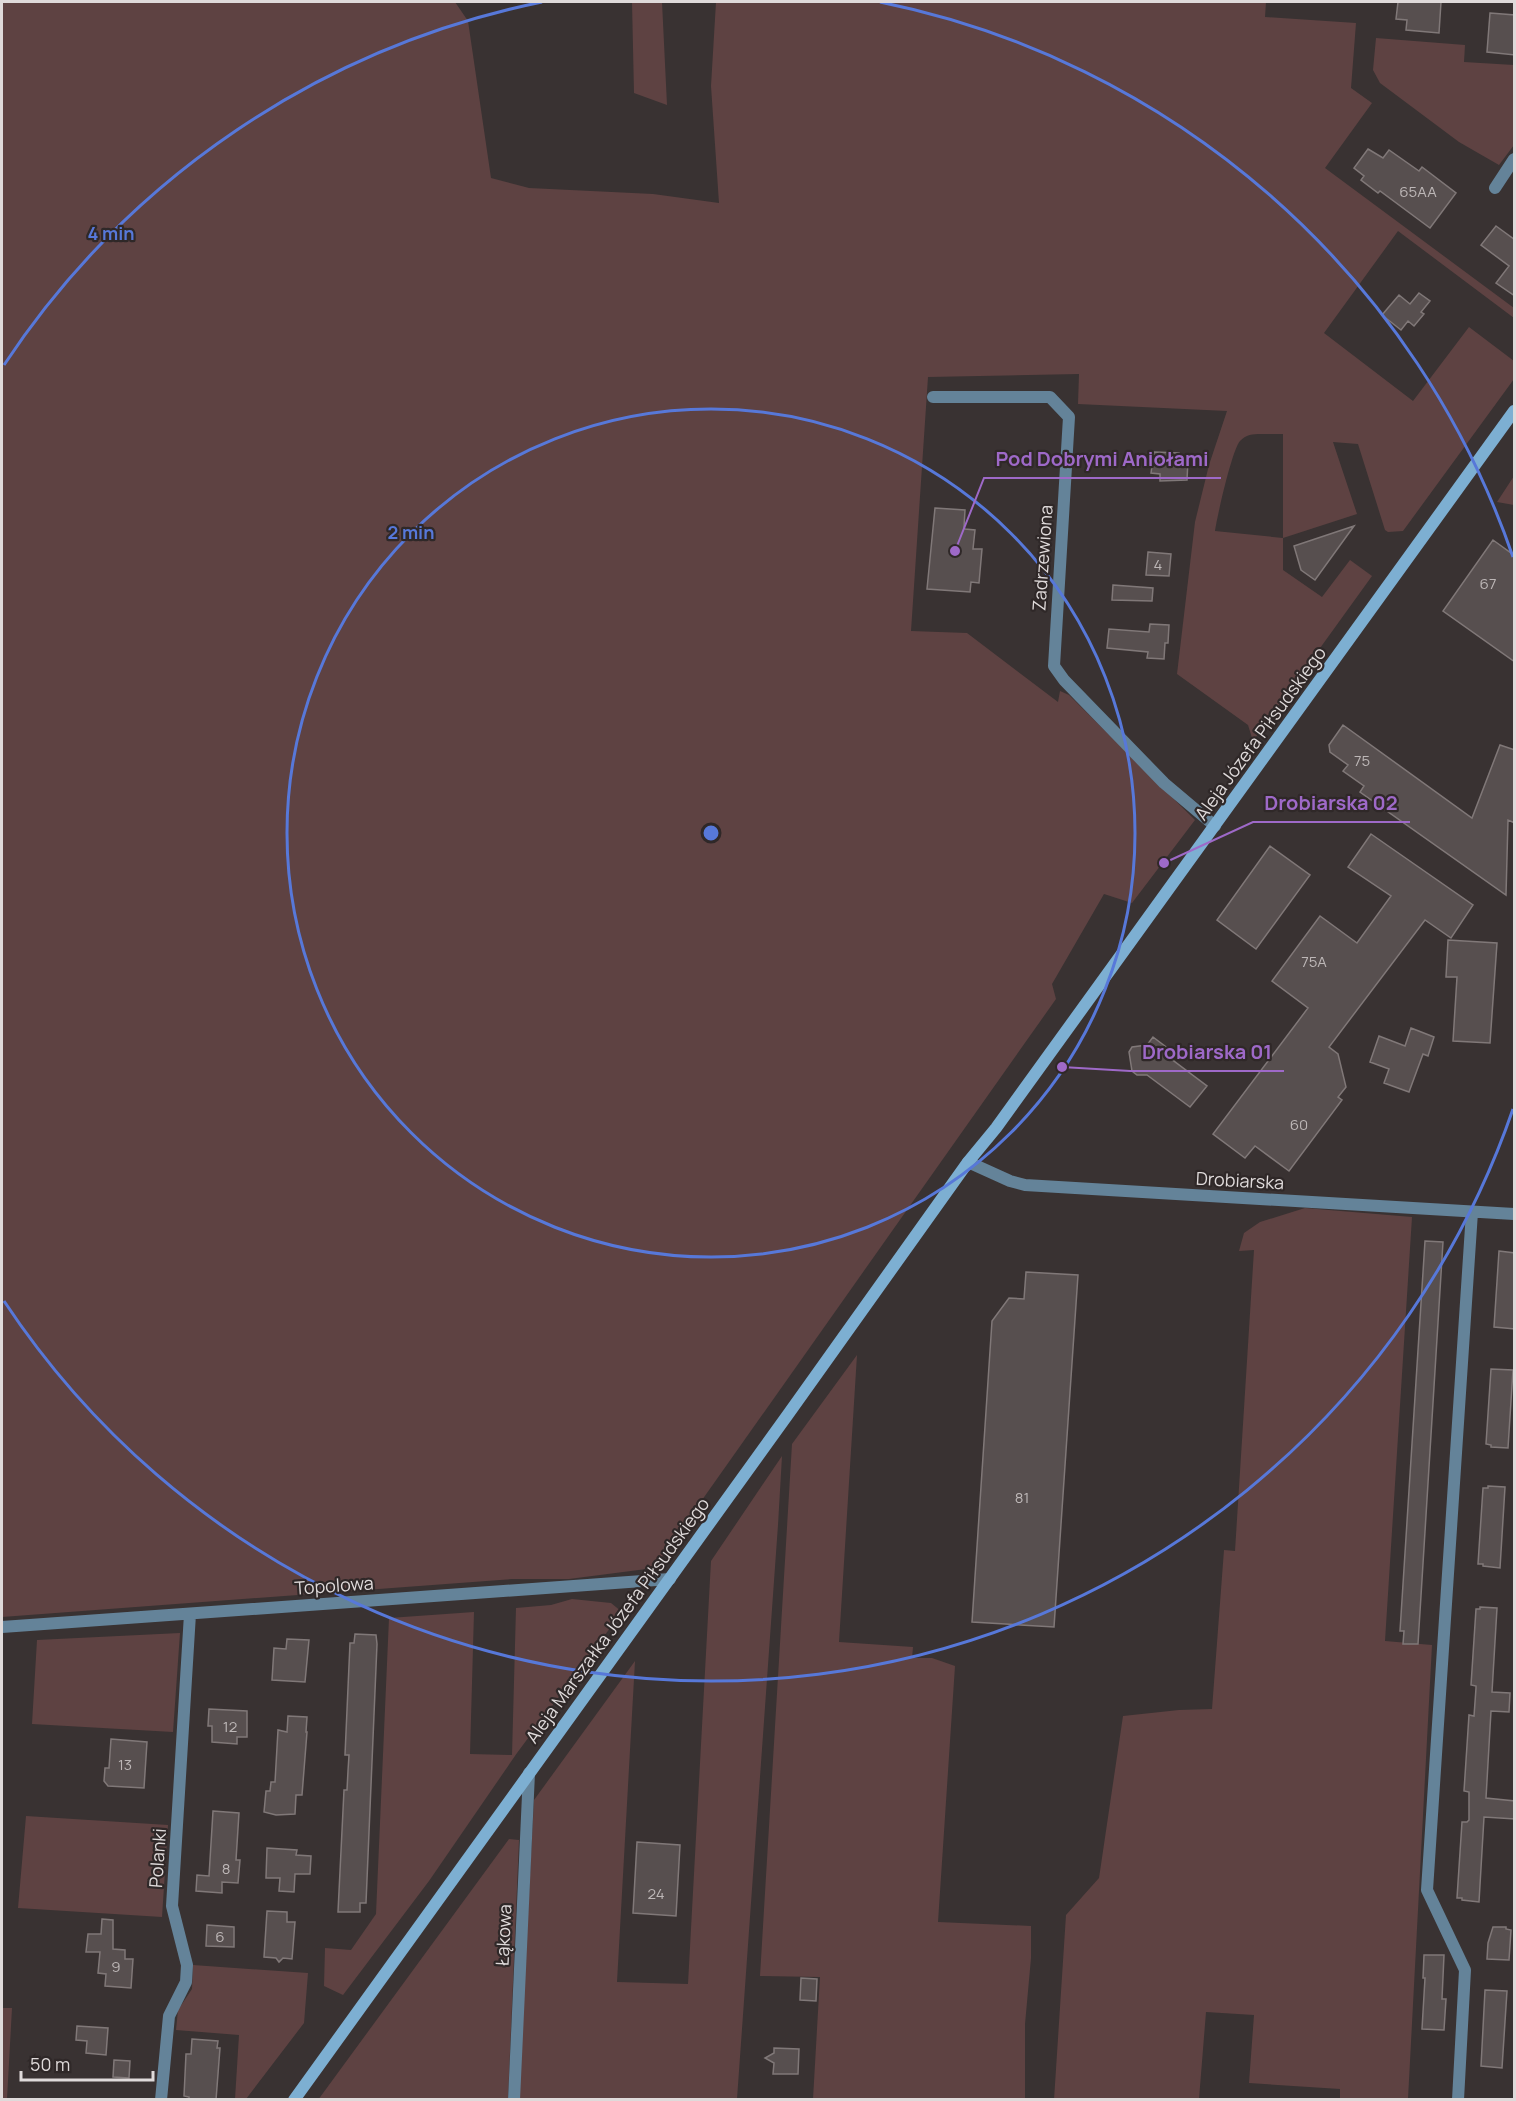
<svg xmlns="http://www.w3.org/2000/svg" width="1516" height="2101" viewBox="0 0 1516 2101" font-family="Manrope,sans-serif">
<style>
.green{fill:#5e4242;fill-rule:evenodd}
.building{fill:#574f4f;stroke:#807878;stroke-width:1.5}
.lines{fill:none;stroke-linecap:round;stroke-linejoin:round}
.street{stroke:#648399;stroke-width:12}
.secondary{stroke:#7dafd2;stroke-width:12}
.ring{fill:none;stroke:#5778d9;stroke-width:3}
.labels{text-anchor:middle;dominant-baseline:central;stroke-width:4.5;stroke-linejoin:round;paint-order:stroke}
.number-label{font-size:15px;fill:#bdb7b7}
.street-label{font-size:18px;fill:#dfdada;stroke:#2f2828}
.centre{fill:#5778d9;stroke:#2f2828;stroke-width:3}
.ring-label{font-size:18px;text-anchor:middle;font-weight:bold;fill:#5778d9;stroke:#2f2828;stroke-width:4.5;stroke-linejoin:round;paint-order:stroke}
.leader{fill:none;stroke:#9e69c8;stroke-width:2}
.callout-dot{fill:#9e69c8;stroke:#2f2828;stroke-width:2}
.callout-label{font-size:20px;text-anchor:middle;font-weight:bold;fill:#9e69c8;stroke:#2f2828;stroke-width:4.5;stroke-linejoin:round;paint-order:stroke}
</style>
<rect width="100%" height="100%" fill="#393232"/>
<path class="green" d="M 2,2 L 455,2 L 468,21 L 491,178 L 529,188 L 653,194 L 719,203 L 711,86 L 716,2 L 1266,2 L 1265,17 L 1356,23 L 1351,88 L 1372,103 L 1325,168 L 1514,308 L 1514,318 L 1398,231 L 1324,333 L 1413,401 L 1469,327 L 1514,361 L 1514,379 L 1403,531 L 1388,532 L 1385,530 L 1358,444 L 1333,442 L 1357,514 L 1283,538 L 1283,570 L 1322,597 L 1350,560 L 1372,576 L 1253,741 L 1248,725 L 1177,674 L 1195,522 L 1209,465 L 1227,411 L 1078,404 L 1079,374 L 928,377 L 911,631 L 967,633 L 1058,702 L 1060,691 L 1069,695 L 1195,820 L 1132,903 L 1104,894 L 1052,984 L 1056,999 L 654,1568 L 569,1579 L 512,1579 L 2,1617 ZM 1266,434 L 1283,434 L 1283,538 L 1215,531 C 1217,517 1232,450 1240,441 C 1247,433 1257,434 1266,434 Z
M 632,2 L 662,2 L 667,105 L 634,93 Z
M 1376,38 L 1465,45 L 1464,62 L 1514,65 L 1514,145 L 1499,165 L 1459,142 L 1380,83 L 1373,70 Z
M 1514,476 L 1514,505 L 1497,502 Z
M 1305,1208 L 1412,1217 L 1385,1641 L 1432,1645 L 1408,2099 L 1340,2099 L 1340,2089 L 1249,2083 L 1254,2015 L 1206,2012 L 1199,2099 L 1054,2100 L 1066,1915 L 1099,1878 L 1123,1716 L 1179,1710 L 1212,1709 L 1224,1550 L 1235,1551 L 1254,1250 L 1239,1251 L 1244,1233 L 1260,1222 Z
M 857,1355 L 839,1642 L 913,1647 L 912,1658 L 932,1658 L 955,1666 L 938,1922 L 1031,1926 L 1031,1958 L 1025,2024 L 1025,2099 L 813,2099 L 820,1977 L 760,1976 L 792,1444 Z
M 782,1456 L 778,1525 L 737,2099 L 518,2100 L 534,1800 L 635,1661 L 617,1982 L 688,1984 L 711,1561 Z
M 572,1599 L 611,1603 L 622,1612 L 517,1753 L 429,1881 L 343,1995 L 324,1986 L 325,1948 L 351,1950 L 376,1914 L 389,1618 L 474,1612 L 470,1754 L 512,1755 L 516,1608 L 551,1605 Z
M 180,1633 L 173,1732 L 32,1724 L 37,1640 Z
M 26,1816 L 168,1825 L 162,1917 L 18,1908 Z
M 509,1839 L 519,1840 L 508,2099 L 318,2100 Z
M 193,1965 L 308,1973 L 304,2023 L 246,2099 L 235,2099 L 239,2035 L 176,2030 L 178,2010 L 192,1989 Z
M 2,2008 L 12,2008 L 7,2099 L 2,2099 Z"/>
<path class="building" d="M 1398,2 L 1441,2 L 1439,33 L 1406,30 L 1407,20 L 1396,19 Z
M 1490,13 L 1515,15 L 1515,55 L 1487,52 Z
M 1368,149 L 1383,158 L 1389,150 L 1419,171 L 1422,167 L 1456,193 L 1430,228 L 1380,191 L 1378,193 L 1361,180 L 1364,176 L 1354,168 Z
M 1496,226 L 1515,240 L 1515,296 L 1496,283 L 1509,266 L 1481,245 Z
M 1419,293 L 1430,301 L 1421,312 L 1424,314 L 1414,326 L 1408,321 L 1401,330 L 1382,315 L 1399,295 L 1410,304 Z
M 1154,452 L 1179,453 L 1178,460 L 1188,460 L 1187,480 L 1160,481 L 1160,474 L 1151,473 Z
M 935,508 L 965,510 L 964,527 L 965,529 L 975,530 L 973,549 L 982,549 L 979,583 L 971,582 L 970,592 L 927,589 Z
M 1354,526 L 1315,580 L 1301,570 L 1294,546 Z
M 1493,540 L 1515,556 L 1515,662 L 1443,611 Z
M 1148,552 L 1171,554 L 1169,576 L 1146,575 Z
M 1113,585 L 1153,588 L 1152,601 L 1112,600 Z
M 1150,624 L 1169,625 L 1168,643 L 1165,643 L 1164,659 L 1147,658 L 1148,652 L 1107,648 L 1109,629 L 1149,632 Z
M 1343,725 L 1472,818 L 1500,745 L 1515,750 L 1515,823 L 1508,820 L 1506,895 L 1360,792 L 1364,786 L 1343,771 L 1348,765 L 1330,752 L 1329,745 Z
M 1371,834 L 1473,905 L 1451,938 L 1425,920 L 1329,1047 L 1338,1054 L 1346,1087 L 1338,1097 L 1342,1100 L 1289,1171 L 1255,1146 L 1245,1158 L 1213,1134 L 1308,1008 L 1272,981 L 1320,916 L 1357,943 L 1391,896 L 1348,867 Z
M 1270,846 L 1310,875 L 1256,949 L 1217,920 Z
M 1448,940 L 1497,943 L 1490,1043 L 1453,1041 L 1457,977 L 1446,977 Z
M 1411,1028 L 1434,1037 L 1428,1056 L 1423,1054 L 1409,1092 L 1384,1083 L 1389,1069 L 1370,1062 L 1379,1036 L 1405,1046 Z
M 1153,1037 L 1170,1050 L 1166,1055 L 1207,1086 L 1190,1107 L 1147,1075 L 1137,1075 L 1132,1071 L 1129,1052 L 1132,1047 L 1147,1045 Z
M 1425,1241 L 1443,1242 L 1418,1644 L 1403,1644 L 1404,1631 L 1400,1631 Z
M 1499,1251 L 1515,1253 L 1515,1329 L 1494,1327 Z
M 1026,1272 L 1078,1275 L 1054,1627 L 972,1622 L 992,1321 L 1009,1298 L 1024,1299 Z
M 1491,1369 L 1513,1370 L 1508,1448 L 1491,1447 L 1491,1445 L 1486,1444 Z
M 1488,1486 L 1505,1487 L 1500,1568 L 1483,1566 L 1483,1564 L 1478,1564 L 1483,1488 L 1488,1488 Z
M 1480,1607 L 1497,1608 L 1492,1692 L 1510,1693 L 1509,1712 L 1491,1711 L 1486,1798 L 1515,1801 L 1515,1819 L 1484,1817 L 1479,1902 L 1462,1900 L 1462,1898 L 1457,1898 L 1462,1822 L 1467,1822 L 1469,1820 L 1469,1792 L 1464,1791 L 1469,1715 L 1474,1716 L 1476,1688 L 1476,1686 L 1471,1685 L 1476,1609 L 1480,1609 Z
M 355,1634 L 376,1635 L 377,1644 L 366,1903 L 360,1903 L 360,1912 L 338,1912 L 344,1790 L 347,1790 L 348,1771 L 349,1755 L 345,1755 L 350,1643 L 354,1643 Z
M 287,1639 L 309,1640 L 305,1682 L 272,1680 L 274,1648 L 286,1649 Z
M 209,1709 L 247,1711 L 247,1737 L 237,1737 L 237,1744 L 212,1742 L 212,1726 L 208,1726 Z
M 288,1716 L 307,1717 L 306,1732 L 307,1732 L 302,1795 L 296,1795 L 295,1814 L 276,1815 L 264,1812 L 266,1791 L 270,1791 L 271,1782 L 275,1782 L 278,1730 L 287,1732 Z
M 111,1739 L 147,1742 L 144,1788 L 108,1786 L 104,1781 L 105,1768 L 109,1768 Z
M 213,1811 L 239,1813 L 236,1860 L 240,1860 L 238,1883 L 222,1882 L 222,1893 L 196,1891 L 197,1875 L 209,1876 Z
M 637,1842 L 680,1845 L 676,1916 L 633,1913 Z
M 267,1848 L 297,1850 L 296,1855 L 311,1856 L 310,1874 L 295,1874 L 294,1892 L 279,1891 L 280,1878 L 266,1878 Z
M 267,1911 L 287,1912 L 287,1922 L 295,1922 L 292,1959 L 283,1958 L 279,1962 L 276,1958 L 264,1957 Z
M 102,1919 L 113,1920 L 113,1949 L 125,1950 L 125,1959 L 133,1959 L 131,1988 L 105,1986 L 106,1974 L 98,1973 L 100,1952 L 86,1952 L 88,1934 L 101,1934 Z
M 207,1925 L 234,1927 L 234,1947 L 206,1946 Z
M 1493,1927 L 1506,1927 L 1506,1929 L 1511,1930 L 1509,1960 L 1487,1959 L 1488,1943 Z
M 1424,1955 L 1444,1955 L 1442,1999 L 1446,1999 L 1444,2030 L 1422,2029 L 1425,1978 L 1423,1978 Z
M 801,1978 L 817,1979 L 816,2001 L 800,2000 Z
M 1485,1990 L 1507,1991 L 1502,2068 L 1481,2066 Z
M 77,2026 L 108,2028 L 106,2055 L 86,2053 L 87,2041 L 76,2040 Z
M 192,2039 L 218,2041 L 217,2048 L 220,2048 L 216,2100 L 189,2100 L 189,2097 L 184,2096 L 186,2054 L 191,2054 Z
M 774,2048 L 799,2049 L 798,2074 L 773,2074 L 774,2063 L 765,2058 L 774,2053 Z
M 114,2060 L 130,2061 L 129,2078 L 113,2077 Z"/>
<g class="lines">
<path class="street" d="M 1495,188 L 1514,159
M 933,397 L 1050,397 L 1069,417 L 1054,666 L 1064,680 L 1164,783 L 1215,826
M 968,1162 L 1010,1181 L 1025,1185 L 1514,1214
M 2,1627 L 670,1579
M 161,2100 L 169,2016 L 186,1982 L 187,1965 L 172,1906 L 190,1614
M 514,2100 L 529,1773
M 1458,2100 L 1465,1970 L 1427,1890 L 1472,1212"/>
<path class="secondary" d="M 294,2100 L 789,1413 L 968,1162 L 996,1128 L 1514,411"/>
</g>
<g class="ring">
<circle cx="711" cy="833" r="424"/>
<path d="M1513 1109A848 848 0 0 1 4 1301M4 365A848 848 0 0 1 542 2M880 2A848 848 0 0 1 1513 557"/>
</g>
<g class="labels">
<g class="number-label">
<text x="1418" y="191">65AA</text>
<text x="1158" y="564">4</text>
<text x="1488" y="583">67</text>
<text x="1362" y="760">75</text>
<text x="1314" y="961">75A</text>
<text x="1299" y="1124">60</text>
<text x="1022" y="1497">81</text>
<text x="230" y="1726">12</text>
<text x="125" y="1764">13</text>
<text x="226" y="1868">8</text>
<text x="656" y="1893">24</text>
<text x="220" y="1936">6</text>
<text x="116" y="1966">9</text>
</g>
<g class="street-label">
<text transform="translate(1042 558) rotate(-86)">Zadrzewiona</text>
<text transform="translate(1260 733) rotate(-54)">Aleja Józefa Piłsudskiego</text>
<text transform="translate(1240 1180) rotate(3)">Drobiarska</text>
<text transform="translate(334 1585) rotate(-4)">Topolowa</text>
<text transform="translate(617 1620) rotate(-54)">Aleja Marszałka Józefa Piłsudskiego</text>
<text transform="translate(157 1858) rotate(-86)">Polanki</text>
<text transform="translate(503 1935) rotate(-87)">Łąkowa</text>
</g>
</g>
<circle cx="711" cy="833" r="9" class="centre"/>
<g class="ring-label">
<text x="111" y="240">4 min</text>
<text x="411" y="539">2 min</text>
</g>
<path class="leader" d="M955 551L984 478H1221M1164 863L1253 822H1410M1062 1067L1130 1071H1284"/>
<g class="callout-dot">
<circle cx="955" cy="551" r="6"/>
<circle cx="1164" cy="863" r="6"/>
<circle cx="1062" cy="1067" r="6"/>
</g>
<g class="callout-label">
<text x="1102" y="466">Pod Dobrymi Aniołami</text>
<text x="1331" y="810">Drobiarska 02</text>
<text x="1207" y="1059">Drobiarska 01</text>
</g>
<rect width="1516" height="2101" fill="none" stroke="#dfdada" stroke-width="6"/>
<path d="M21 2071v9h132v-9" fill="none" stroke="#dfdada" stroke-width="3"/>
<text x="30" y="2071" font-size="18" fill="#dfdada" stroke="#2f2828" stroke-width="4.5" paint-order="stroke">50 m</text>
</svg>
